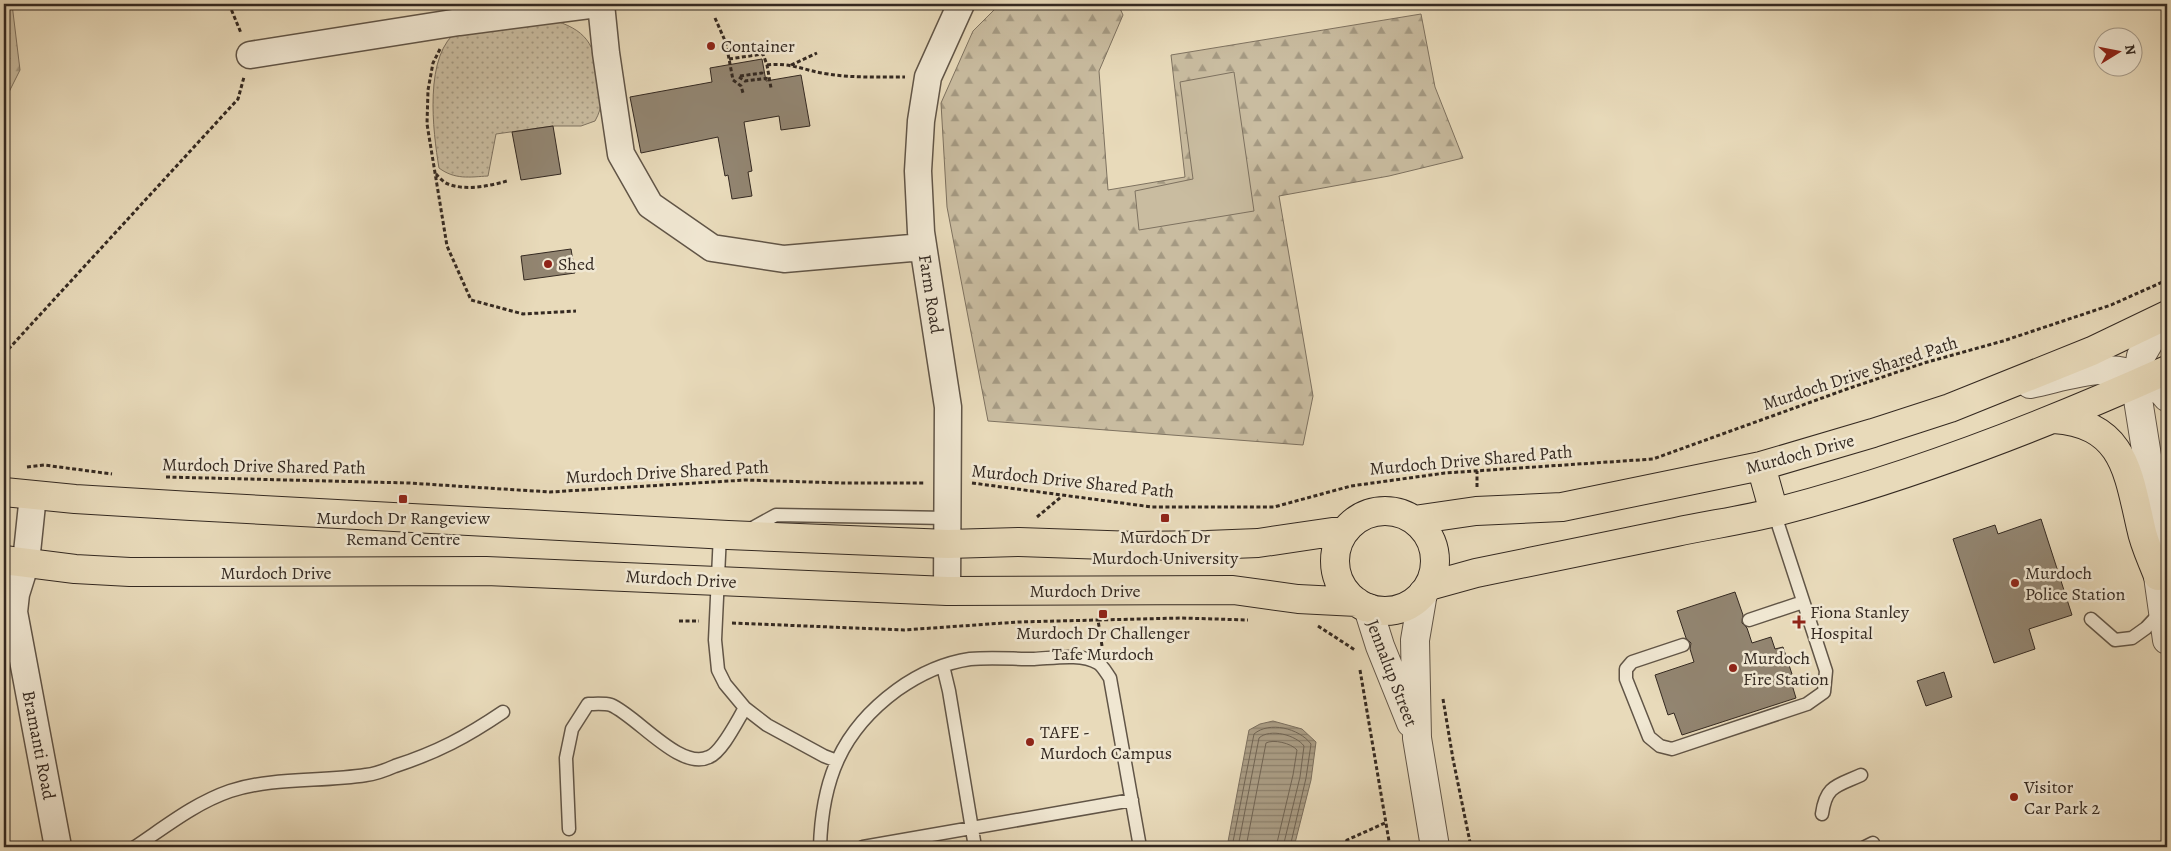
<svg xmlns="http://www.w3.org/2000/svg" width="2171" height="851" viewBox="0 0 2171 851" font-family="Alegreya,serif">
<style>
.grass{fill:url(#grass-dots);stroke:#7e7260}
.forest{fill:url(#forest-firs);stroke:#7e7260}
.garden{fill:#c9bca0;stroke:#7e7260}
.water{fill:url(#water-rules);stroke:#7b6f5e}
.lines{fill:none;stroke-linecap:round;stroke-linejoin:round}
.shore{stroke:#706454;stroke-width:1}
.building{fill:#928571;stroke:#342921}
.service-casing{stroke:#615547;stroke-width:15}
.minor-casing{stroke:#615547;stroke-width:29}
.tertiary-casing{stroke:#615547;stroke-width:30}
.primary-casing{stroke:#342921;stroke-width:30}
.path{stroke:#342921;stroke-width:3;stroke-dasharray:4 2.5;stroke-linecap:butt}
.service{stroke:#f0e7d2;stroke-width:12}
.minor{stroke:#f0e7d2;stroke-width:26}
.tertiary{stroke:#f0e7d2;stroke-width:28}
.primary{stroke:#e8daba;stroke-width:28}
.poi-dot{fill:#8f2418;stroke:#f0e7d2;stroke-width:2}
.labels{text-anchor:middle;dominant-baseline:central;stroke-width:5;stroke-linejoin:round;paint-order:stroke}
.poi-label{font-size:18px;fill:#342921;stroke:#f0e7d2;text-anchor:start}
.street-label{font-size:18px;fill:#342921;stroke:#f0e7d2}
</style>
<defs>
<pattern id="grass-dots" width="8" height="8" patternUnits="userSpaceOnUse" patternTransform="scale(1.25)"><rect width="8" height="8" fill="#c9bca0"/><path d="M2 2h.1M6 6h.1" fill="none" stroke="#a49982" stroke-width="1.8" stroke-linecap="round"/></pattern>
<pattern id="forest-firs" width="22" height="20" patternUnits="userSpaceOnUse" patternTransform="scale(1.25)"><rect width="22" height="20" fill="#c9bca0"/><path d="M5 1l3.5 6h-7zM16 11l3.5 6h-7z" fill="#a49982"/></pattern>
<pattern id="water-rules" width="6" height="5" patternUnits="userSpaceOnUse" patternTransform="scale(1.25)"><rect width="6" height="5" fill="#ab9e86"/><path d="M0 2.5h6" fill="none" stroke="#8c816d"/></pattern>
</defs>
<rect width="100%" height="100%" fill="#e8daba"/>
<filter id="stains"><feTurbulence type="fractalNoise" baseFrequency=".004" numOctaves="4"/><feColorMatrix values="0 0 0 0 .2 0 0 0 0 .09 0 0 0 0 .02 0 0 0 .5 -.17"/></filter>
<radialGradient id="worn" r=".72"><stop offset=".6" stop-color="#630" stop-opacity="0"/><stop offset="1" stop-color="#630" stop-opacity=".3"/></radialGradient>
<path class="grass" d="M 550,19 C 587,30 594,43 600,80 C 602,96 603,107 595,121 L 581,126 L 553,126 L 496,134 L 488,176 C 470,177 455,180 439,168 C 433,132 423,53 459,30 C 467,25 535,21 550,19 Z"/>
<path class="forest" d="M 4,4 L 12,4 L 20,70 L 4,102 Z
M 1000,4 L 1118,4 L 1123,15 L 1099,71 L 1108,190 L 1185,177 L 1171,55 L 1421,14 L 1435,87 L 1463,158 L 1389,176 L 1279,196 L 1313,396 L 1303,445 L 988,421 L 947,207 L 941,103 L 973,31 Z"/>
<path class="garden" d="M 1234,72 L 1254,211 L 1139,230 L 1135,191 L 1193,179 L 1180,82 Z"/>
<path class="water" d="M 1273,721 L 1302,729 L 1316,742 L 1311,780 L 1294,847 L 1227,847 L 1249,730 L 1260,724 Z"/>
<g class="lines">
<path class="shore" d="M 1232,847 L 1254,734 C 1269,721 1299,728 1311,744 L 1306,778 L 1290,847
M 1238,847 L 1259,738 C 1270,728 1296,735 1304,746 L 1300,777 L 1283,847
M 1246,847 L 1266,743 C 1273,739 1291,743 1297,750 L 1293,775 L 1276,847"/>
</g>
<path class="building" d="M 762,59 L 766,81 L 801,75 L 810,126 L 781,130 L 779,116 L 744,122 L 752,171 L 748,172 L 752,196 L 732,199 L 728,175 L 725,176 L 718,137 L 641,153 L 630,97 L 712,82 L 710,68 Z
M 553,126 L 561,174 L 521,180 L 512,132 Z
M 571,249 L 575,273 L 524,280 L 521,256 Z
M 2041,519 L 2072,615 L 2029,629 L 2035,649 L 1994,663 L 1953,539 L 1995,525 L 1998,534 Z
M 1735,592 L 1743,615 L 1742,623 L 1747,628 L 1752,643 L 1771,637 L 1775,649 L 1783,647 L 1792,674 L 1789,675 L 1796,698 L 1682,735 L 1674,713 L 1668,715 L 1655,675 L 1694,662 L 1690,649 L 1691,643 L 1686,638 L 1677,611 Z
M 1944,672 L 1952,697 L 1926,706 L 1917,681 Z"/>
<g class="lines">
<defs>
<path id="service" d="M 747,531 L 776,515 L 948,518
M 720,534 L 715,640 L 718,670 L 725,684 L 745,708 L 767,725 L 824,756 L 837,761
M 2091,619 L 2115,640 L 2132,638 L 2146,628 L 2162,611
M 1749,620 L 1803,602
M 1683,645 L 1632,662 L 1626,669 L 1626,679 L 1649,737 L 1660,746 L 1672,749 L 1807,704 L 1824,692 L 1826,671 L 1774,512
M 943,666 L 949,691 L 975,847
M 1822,814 C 1826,785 1837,786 1861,775
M 569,829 L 566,758 L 572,729 L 588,704 C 595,704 604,703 611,705 C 637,716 680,771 709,757 C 722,752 737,721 745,708
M 135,847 C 165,827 195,803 230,791 C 273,777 321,782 366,775 C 376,774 386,770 395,766 C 438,752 466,737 503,712
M 820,847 C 822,780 841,731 897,690 C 918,675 943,663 970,659 C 991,657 1013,659 1034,659 C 1054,658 1081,653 1098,663 C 1103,666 1107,674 1110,678 L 1140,847
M 863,847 L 1132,800
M 1865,847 L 1873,843"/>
<path id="minor" d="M 601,4 L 606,53 L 621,154 L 650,205 L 712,248 L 784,259 L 923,247
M 250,55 L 459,22 L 597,4
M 33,495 L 26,562 L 16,594 L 14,612 L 58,847
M 947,591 L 948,407 L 921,232 L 918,171 L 921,121 L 928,77 L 961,4"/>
<path id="tertiary" d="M 2167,318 L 2156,330 L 2141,356 L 2136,387 L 2158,525 L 2158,576 L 2167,640
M 2030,384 C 2069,376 2110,359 2146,380 C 2154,385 2161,389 2167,397
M 1423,593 L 1415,640 L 1417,738 L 1435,847
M 1368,608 L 1380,646 L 1411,723"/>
<path id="primary" d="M 2054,419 C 2124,424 2128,472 2141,528 C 2144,544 2152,560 2158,576
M 1761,466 L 1774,512
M 4,492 L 75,499 L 191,506 L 728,535 L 948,544 L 1019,542 L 1136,546 L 1207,545 L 1258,543 L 1346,530
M1335 561a50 50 0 1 1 100 0a50 50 0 1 1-100 0Z
M 1414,520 L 1476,511 L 1562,507 L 1761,466 L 1873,433 L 1950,408 L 2092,351 L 2167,315
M 4,560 L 75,569 L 130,572 L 486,571 L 947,591 L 1233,590 L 1298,599 L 1357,602
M 1429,586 L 1476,573 C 1543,559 1609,546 1676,532 C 1709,525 1743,520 1776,512 C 1911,477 2040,427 2167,370"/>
</defs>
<use href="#service" class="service-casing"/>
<use href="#minor" class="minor-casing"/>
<use href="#tertiary" class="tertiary-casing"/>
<use href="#primary" class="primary-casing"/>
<path class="path" d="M 229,4 L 241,33
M 715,18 L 726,43 L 733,80 L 741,86 L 743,93
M 440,49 L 433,63 L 428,90 L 427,124 L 447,246 L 471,300 L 523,314 L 576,311
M 729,59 L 763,54 L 767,65 L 771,88
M 767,65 C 791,62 805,71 828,74 C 853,78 879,77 905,77
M 791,65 L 817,53
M 740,76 L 762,73 L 762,70
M 739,77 L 745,81 L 769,78
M 436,174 C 439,177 444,183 448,184 C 466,191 489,186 507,181
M 4,354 L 238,99 L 244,77
M 27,467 L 44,465 L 112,474
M 166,477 L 409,483 L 550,492 L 745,480 L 843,483 L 924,483
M 972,483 L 1152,507 L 1274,507 L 1351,486 L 1445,473 L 1653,459 L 1847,389 L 1924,363 L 2003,341 L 2111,305 L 2167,280
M 1477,487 L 1477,471
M 1037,517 L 1061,497
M 679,621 L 699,621
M 732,623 L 904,630 L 1018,622 L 1098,620
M 1318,626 L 1355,650
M 1102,646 L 1098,620 L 1181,618 L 1248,620
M 1360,670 L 1390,847
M 1443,699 L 1453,759 L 1471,847
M 1343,847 L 1347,840 L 1385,823"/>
<use href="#service" class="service"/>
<use href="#minor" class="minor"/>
<use href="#tertiary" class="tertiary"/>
<use href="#primary" class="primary"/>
</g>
<g class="poi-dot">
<circle cx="711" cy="46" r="5"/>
<circle cx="548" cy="264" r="5"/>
<rect x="398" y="494" width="10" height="10" rx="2.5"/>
<rect x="1160" y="513" width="10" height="10" rx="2.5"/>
<circle cx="2015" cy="583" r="5"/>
<rect x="1098" y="609" width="10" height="10" rx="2.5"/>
<path d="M1796.5 614.5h5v5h5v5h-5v5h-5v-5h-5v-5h5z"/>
<circle cx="1733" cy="668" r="5"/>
<circle cx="1030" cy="742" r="5"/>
<circle cx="2014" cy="797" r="5"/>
</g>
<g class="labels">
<g class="poi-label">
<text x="721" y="46">Container</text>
<text x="558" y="264">Shed</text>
<text x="403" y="518" text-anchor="middle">Murdoch Dr Rangeview<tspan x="403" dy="21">Remand Centre</tspan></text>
<text x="1165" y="537" text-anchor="middle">Murdoch Dr<tspan x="1165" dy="21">Murdoch University</tspan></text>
<text x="2025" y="573">Murdoch<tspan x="2025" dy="21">Police Station</tspan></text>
<text x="1810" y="612">Fiona Stanley<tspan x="1810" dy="21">Hospital</tspan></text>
<text x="1103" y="633" text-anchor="middle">Murdoch Dr Challenger<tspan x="1103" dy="21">Tafe Murdoch</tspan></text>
<text x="1743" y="658">Murdoch<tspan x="1743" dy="21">Fire Station</tspan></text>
<text x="1040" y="732">TAFE -<tspan x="1040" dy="21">Murdoch Campus</tspan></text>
<text x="2024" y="787">Visitor<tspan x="2024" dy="21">Car Park 2</tspan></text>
</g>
<g class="street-label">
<text transform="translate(931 294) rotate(81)">Farm Road</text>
<text transform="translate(1860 373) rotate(-18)">Murdoch Drive Shared Path</text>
<text transform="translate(1800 454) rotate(-15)">Murdoch Drive</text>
<text transform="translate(1471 460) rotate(-5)">Murdoch Drive Shared Path</text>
<text transform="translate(264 466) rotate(1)">Murdoch Drive Shared Path</text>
<text transform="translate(667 472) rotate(-3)">Murdoch Drive Shared Path</text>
<text transform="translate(1073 481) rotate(6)">Murdoch Drive Shared Path</text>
<text x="276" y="573">Murdoch Drive</text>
<text transform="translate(681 579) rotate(3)">Murdoch Drive</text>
<text x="1085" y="591">Murdoch Drive</text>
<text transform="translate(1392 673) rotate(69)">Jennalup Street</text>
<text transform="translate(39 745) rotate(79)">Bramanti Road</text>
</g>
</g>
<rect width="2171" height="851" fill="none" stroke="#e8daba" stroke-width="20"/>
<rect x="5" y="5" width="2161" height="841" fill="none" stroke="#342921" stroke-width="2.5"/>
<rect x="10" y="10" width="2151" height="831" fill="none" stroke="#342921"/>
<g transform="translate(2118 52) rotate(80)"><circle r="24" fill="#f0e7d2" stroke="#a59b8b"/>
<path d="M0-4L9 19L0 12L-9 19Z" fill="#8f2418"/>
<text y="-8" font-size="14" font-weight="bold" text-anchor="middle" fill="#342921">N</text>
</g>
<rect width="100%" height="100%" filter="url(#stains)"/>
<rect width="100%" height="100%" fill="url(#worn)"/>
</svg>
